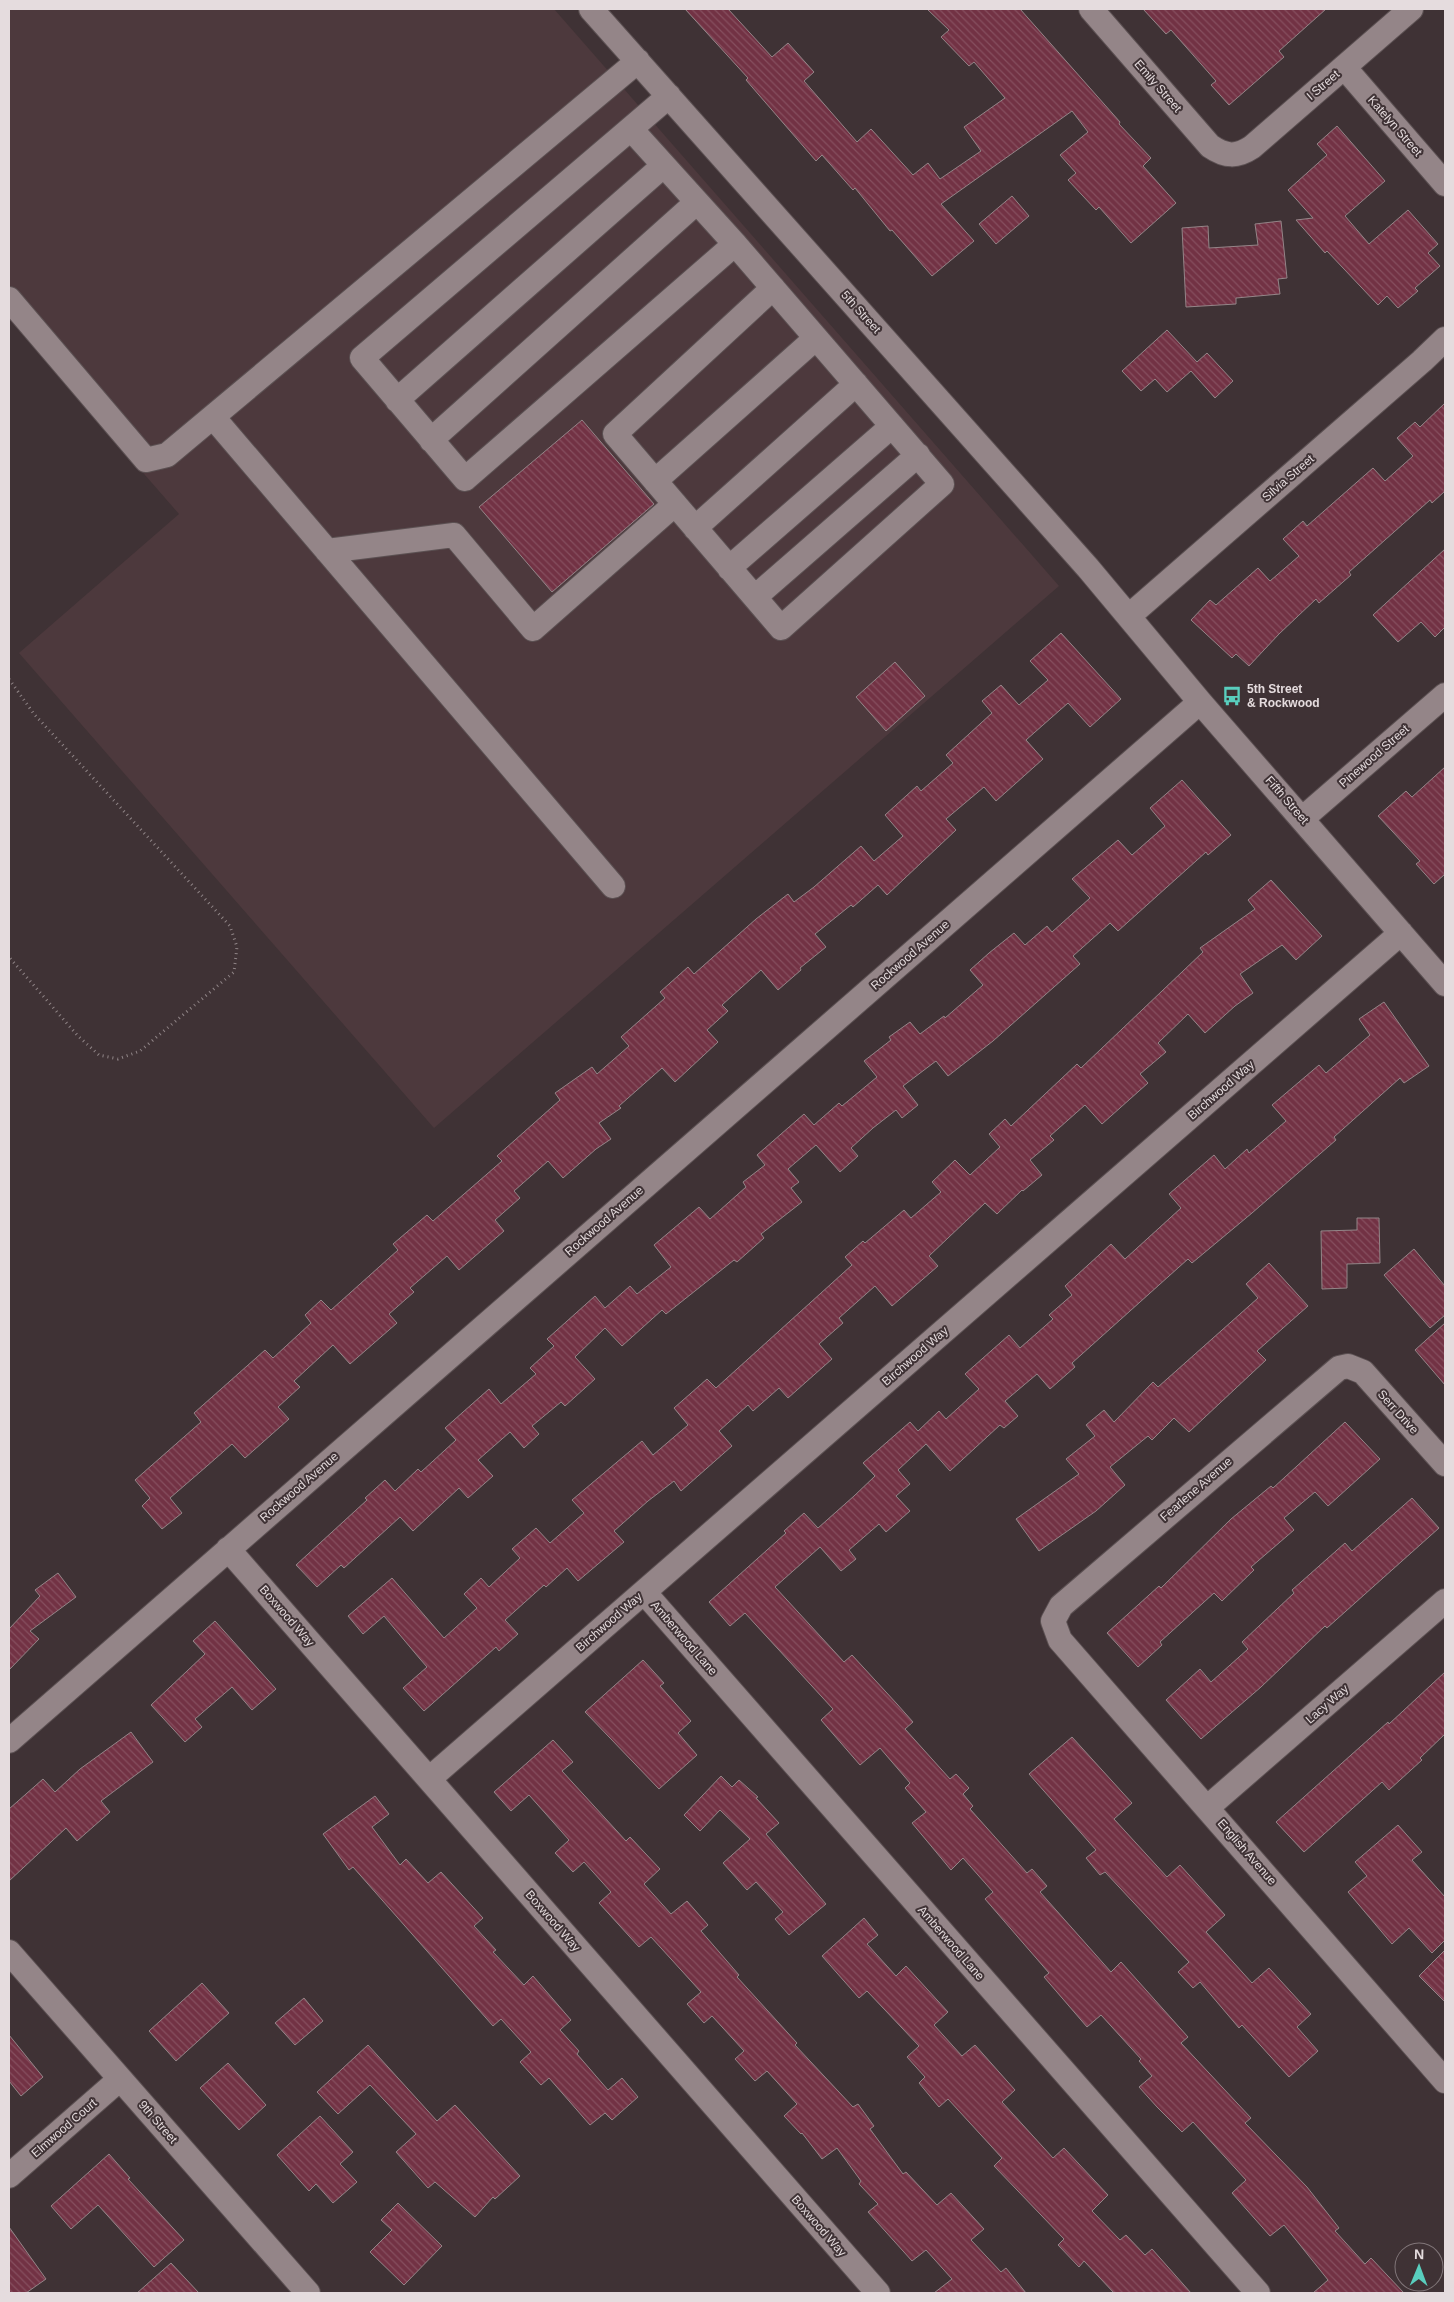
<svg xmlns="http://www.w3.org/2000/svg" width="1454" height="2302" viewBox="0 0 1454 2302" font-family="Arial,sans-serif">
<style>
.built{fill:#4d393d}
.building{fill:url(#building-back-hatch);stroke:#948588}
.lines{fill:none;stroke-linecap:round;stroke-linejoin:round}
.minor-casing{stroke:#5b5052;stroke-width:26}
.path{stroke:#908587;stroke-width:3;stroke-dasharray:1 4;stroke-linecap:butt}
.minor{stroke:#948588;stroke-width:24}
.labels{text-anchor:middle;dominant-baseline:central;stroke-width:4;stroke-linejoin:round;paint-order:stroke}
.street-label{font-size:12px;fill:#e5dcde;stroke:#3f3235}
.poi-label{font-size:12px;font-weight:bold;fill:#e5dcde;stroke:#3f3235;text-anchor:start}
</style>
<defs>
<pattern id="building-back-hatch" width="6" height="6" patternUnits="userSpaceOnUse" patternTransform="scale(1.25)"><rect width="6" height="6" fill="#723244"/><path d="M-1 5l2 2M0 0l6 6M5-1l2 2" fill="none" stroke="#864f5f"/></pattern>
</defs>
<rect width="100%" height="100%" fill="#3f3235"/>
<path class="built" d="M 9,9 L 554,9 L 1059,586 L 434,1128 L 19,653 L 179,514 L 9,319 Z"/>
<path class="building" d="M 685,9 L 728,9 L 772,57 L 788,43 L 814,72 L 804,81 L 857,142 L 871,129 L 913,175 L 928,163 L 940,179 L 981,151 L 964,127 L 1005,98 L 974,62 L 969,66 L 941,37 L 949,30 L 927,9 L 1020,9 L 1120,122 L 1119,124 L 1151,158 L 1143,166 L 1176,203 L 1131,243 L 1099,207 L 1096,210 L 1068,180 L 1076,173 L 1060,155 L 1088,132 L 1072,111 L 941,204 L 974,241 L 932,276 L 892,230 L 890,231 L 855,188 L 853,190 L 822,155 L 816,161 L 746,80 L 748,78 Z
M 1143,9 L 1326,9 L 1279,51 L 1284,57 L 1229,105 L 1211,85 L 1216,81 L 1171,30 L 1166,34 Z
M 1337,126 L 1385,181 L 1345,216 L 1369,244 L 1408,210 L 1438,244 L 1428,253 L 1440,266 L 1415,288 L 1418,291 L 1398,308 L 1387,296 L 1378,305 L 1327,251 L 1325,253 L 1296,220 L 1313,218 L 1288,190 L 1327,155 L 1317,144 Z
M 1012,196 L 1029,216 L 996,244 L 979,224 Z
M 1281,221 L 1287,278 L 1278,279 L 1280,294 L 1236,298 L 1236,304 L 1186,307 L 1182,228 L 1208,226 L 1209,248 L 1258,245 L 1255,224 Z
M 1167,330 L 1197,362 L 1207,353 L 1233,381 L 1215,398 L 1191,371 L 1167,392 L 1155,379 L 1141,391 L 1122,371 Z
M 1445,403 L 1445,491 L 1432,503 L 1430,500 L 1349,572 L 1351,575 L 1319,603 L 1316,599 L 1279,634 L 1249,666 L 1236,654 L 1232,658 L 1191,620 L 1210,600 L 1216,605 L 1258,568 L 1270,581 L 1299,556 L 1283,539 L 1303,521 L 1307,526 L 1373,468 L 1385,481 L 1413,456 L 1397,438 L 1415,422 L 1420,427 Z
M 582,420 L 654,504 L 552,592 L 479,507 Z
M 1445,549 L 1445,627 L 1435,637 L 1421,622 L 1398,642 L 1373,615 Z
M 1061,633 L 1121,699 L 1090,727 L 1068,703 L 1026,740 L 1043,759 L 996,801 L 984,787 L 946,819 L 956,830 L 887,895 L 878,885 L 853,907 L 851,905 L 815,934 L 826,947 L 800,968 L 801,970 L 778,990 L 761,970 L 722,1005 L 728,1011 L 707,1030 L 718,1042 L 675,1082 L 662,1068 L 619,1106 L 621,1108 L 599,1123 L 611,1139 L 596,1149 L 563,1178 L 548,1161 L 514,1191 L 520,1198 L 495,1220 L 504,1231 L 459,1270 L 447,1256 L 410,1288 L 414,1292 L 389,1314 L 397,1323 L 350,1364 L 333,1345 L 294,1381 L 300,1387 L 278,1407 L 289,1419 L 245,1458 L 232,1444 L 207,1466 L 170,1498 L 182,1513 L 162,1529 L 142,1506 L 150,1498 L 135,1480 L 201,1422 L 194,1413 L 265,1350 L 273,1358 L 311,1323 L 305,1315 L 321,1300 L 331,1310 L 398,1250 L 393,1244 L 427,1215 L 433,1221 L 502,1161 L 497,1156 L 560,1100 L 555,1093 L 592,1067 L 597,1074 L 629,1046 L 621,1037 L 665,998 L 660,992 L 688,967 L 694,974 L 756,919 L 788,894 L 794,902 L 814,887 L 861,846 L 874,861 L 903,836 L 885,815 L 917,786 L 921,791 L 953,763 L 946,755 L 992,713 L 982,701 L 1001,685 L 1019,705 L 1048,680 L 1030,661 Z
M 895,662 L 925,696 L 886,731 L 856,697 Z
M 1445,767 L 1445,874 L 1434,884 L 1416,864 L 1420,861 L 1378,816 L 1406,791 L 1412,797 Z
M 1182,780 L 1231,835 L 1208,855 L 1206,852 L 1118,931 L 1110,923 L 1073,956 L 1080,964 L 993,1041 L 948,1076 L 936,1061 L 903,1086 L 918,1105 L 902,1118 L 896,1110 L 873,1128 L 851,1148 L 858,1156 L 840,1172 L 816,1145 L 788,1169 L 799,1182 L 791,1188 L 802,1202 L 761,1234 L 764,1238 L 737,1262 L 734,1260 L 666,1314 L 662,1310 L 622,1346 L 605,1328 L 575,1357 L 595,1379 L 565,1406 L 561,1402 L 532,1426 L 539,1434 L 524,1448 L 510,1432 L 478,1460 L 493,1476 L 468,1498 L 459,1488 L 413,1531 L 400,1517 L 344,1568 L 341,1565 L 317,1587 L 296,1565 L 367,1500 L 365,1498 L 385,1480 L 395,1491 L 418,1469 L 421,1472 L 456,1440 L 445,1428 L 489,1389 L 501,1404 L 536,1374 L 530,1368 L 554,1346 L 547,1339 L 595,1296 L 605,1308 L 630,1286 L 637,1294 L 671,1267 L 654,1245 L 699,1207 L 710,1219 L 746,1187 L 743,1182 L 765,1165 L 757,1155 L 804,1114 L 814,1125 L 839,1103 L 842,1106 L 877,1077 L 864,1061 L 891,1040 L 889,1037 L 910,1022 L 920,1034 L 944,1016 L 945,1018 L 983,985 L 970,970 L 989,953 L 1014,933 L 1025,945 L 1047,926 L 1052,932 L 1090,898 L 1072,879 L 1118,840 L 1132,855 L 1165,826 L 1150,808 Z
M 1271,880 L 1322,936 L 1296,960 L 1282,945 L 1240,974 L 1253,993 L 1235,1006 L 1205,1033 L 1188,1014 L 1158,1043 L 1166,1052 L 1140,1074 L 1148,1083 L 1102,1124 L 1085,1105 L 1050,1136 L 1054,1140 L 1030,1160 L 1042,1175 L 1023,1191 L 1022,1190 L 997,1214 L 985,1203 L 929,1256 L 938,1266 L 892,1306 L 875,1286 L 839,1318 L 843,1323 L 819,1344 L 832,1359 L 788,1398 L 779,1388 L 753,1411 L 748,1405 L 719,1431 L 732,1446 L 681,1491 L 674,1481 L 648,1501 L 614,1531 L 624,1542 L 578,1581 L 567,1568 L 546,1587 L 544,1585 L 505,1620 L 518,1634 L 499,1651 L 496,1647 L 424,1711 L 403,1688 L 427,1667 L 420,1659 L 384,1616 L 363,1634 L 348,1616 L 392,1578 L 444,1638 L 477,1608 L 464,1594 L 481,1578 L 489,1587 L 520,1558 L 512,1549 L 536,1528 L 550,1543 L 584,1513 L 572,1500 L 642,1441 L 653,1455 L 688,1425 L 674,1408 L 707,1379 L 716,1388 L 852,1265 L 845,1257 L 863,1241 L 865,1243 L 904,1210 L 911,1218 L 941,1192 L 932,1182 L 955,1160 L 970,1175 L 1000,1147 L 989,1134 L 1005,1119 L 1011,1126 L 1077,1064 L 1081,1068 L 1203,952 L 1200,948 L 1255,909 L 1248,900 Z
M 1384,1002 L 1429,1066 L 1404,1083 L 1400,1078 L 1334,1137 L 1336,1140 L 1252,1213 L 1192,1263 L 1188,1259 L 1072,1363 L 1075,1367 L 1050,1389 L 1037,1374 L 1005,1401 L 1018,1416 L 1004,1428 L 1000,1425 L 950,1471 L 926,1444 L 898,1470 L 910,1484 L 896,1496 L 910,1511 L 886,1532 L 879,1524 L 849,1550 L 856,1559 L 841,1571 L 820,1547 L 775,1587 L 844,1662 L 852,1655 L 897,1704 L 913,1722 L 905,1729 L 950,1779 L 956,1774 L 969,1788 L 963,1794 L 973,1806 L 970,1809 L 1027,1873 L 1032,1869 L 1047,1886 L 1040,1892 L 1111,1972 L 1121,1962 L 1188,2037 L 1181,2043 L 1251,2118 L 1245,2123 L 1307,2187 L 1339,2228 L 1335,2231 L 1365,2264 L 1371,2258 L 1404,2293 L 1313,2293 L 1328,2280 L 1284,2225 L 1270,2236 L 1232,2193 L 1246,2180 L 1193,2122 L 1182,2132 L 1157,2107 L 1139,2087 L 1152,2076 L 1139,2061 L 1141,2059 L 1101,2015 L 1087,2027 L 1044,1977 L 1049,1973 L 985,1899 L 993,1892 L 963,1858 L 951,1870 L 912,1823 L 926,1812 L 905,1788 L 910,1783 L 880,1748 L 860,1765 L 821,1720 L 833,1709 L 745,1613 L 730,1626 L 709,1602 L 786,1533 L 784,1531 L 804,1513 L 818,1528 L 854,1496 L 875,1476 L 863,1463 L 910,1422 L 918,1431 L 939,1411 L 946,1419 L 979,1389 L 965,1374 L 1009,1335 L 1020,1348 L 1053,1319 L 1049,1315 L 1072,1295 L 1065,1286 L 1111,1244 L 1125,1259 L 1181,1208 L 1169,1194 L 1214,1155 L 1225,1169 L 1247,1149 L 1249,1153 L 1286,1121 L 1272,1105 L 1319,1065 L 1326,1073 L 1370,1035 L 1359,1019 Z
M 1357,1218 L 1379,1218 L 1380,1263 L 1347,1264 L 1347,1288 L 1322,1289 L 1321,1231 L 1357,1230 Z
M 1414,1249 L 1445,1286 L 1445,1315 L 1430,1328 L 1384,1275 Z
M 1269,1263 L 1308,1306 L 1257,1351 L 1266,1360 L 1189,1432 L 1174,1418 L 1152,1440 L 1148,1436 L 1110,1467 L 1125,1485 L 1096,1511 L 1039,1551 L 1016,1519 L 1079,1474 L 1066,1459 L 1095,1436 L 1086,1425 L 1104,1410 L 1114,1422 L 1153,1382 L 1158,1387 L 1258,1298 L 1246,1284 Z
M 1445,1323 L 1445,1385 L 1415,1350 Z
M 1345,1422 L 1380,1459 L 1328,1506 L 1315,1492 L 1284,1518 L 1294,1530 L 1251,1567 L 1254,1570 L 1222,1601 L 1214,1593 L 1160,1642 L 1162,1645 L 1138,1667 L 1107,1633 L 1159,1586 L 1161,1588 L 1231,1519 L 1271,1486 L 1273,1488 Z
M 1412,1498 L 1439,1528 L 1327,1628 L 1325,1626 L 1261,1687 L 1201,1739 L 1166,1700 L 1200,1669 L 1211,1682 L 1248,1649 L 1242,1642 L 1294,1593 L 1292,1590 L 1345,1543 L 1352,1551 Z
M 58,1573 L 76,1597 L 30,1631 L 39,1639 L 9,1670 L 9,1629 L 40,1596 L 35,1590 Z
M 215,1621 L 276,1689 L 252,1710 L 232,1687 L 195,1719 L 202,1727 L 185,1742 L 151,1705 L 205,1654 L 193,1641 Z
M 643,1660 L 664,1683 L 660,1686 L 691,1721 L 678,1733 L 697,1755 L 659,1789 L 585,1712 Z
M 1445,1672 L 1445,1734 L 1420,1758 L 1422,1760 L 1389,1790 L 1382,1782 L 1304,1852 L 1276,1822 L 1388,1722 L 1389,1724 Z
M 131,1732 L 153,1762 L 101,1801 L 110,1812 L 77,1841 L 66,1828 L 9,1881 L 9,1809 L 43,1779 L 55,1792 L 80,1769 Z
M 1072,1737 L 1132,1803 L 1114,1819 L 1167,1877 L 1180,1865 L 1225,1915 L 1206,1932 L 1252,1983 L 1269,1968 L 1311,2014 L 1297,2027 L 1318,2051 L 1289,2077 L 1242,2025 L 1239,2028 L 1200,1982 L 1193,1988 L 1178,1972 L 1189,1962 L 1105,1872 L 1100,1875 L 1086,1858 L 1096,1850 L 1029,1774 Z
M 553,1740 L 573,1762 L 562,1771 L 626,1841 L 630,1837 L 660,1869 L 644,1884 L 671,1914 L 687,1901 L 708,1925 L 701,1931 L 739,1975 L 737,1977 L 797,2043 L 795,2045 L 853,2107 L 858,2104 L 874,2126 L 870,2129 L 903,2174 L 906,2172 L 937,2205 L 951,2193 L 984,2229 L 971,2240 L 1001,2272 L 1006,2268 L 1026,2293 L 934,2293 L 952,2279 L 926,2250 L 912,2261 L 868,2212 L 878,2204 L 859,2184 L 861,2181 L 837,2148 L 822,2159 L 802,2133 L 801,2134 L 784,2116 L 797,2104 L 767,2071 L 755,2081 L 735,2059 L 744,2051 L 712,2016 L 704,2023 L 687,2004 L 701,1992 L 651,1937 L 639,1947 L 599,1903 L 611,1892 L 584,1862 L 573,1872 L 555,1853 L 569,1840 L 529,1795 L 511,1811 L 494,1792 Z
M 721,1776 L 732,1787 L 739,1780 L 758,1797 L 756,1798 L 779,1823 L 766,1834 L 826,1904 L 789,1935 L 775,1919 L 783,1912 L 756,1882 L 747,1890 L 723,1863 L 750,1839 L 720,1810 L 700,1831 L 684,1815 Z
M 375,1796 L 389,1814 L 372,1827 L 400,1865 L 406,1859 L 428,1883 L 441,1872 L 483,1918 L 474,1926 L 496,1950 L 493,1952 L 524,1985 L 533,1976 L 571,2020 L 560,2030 L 579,2051 L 577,2054 L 608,2090 L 622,2078 L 638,2097 L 612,2120 L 605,2113 L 590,2125 L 549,2078 L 541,2085 L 520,2062 L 531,2052 L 501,2019 L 493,2026 L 353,1867 L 349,1870 L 323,1834 Z
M 1398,1825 L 1422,1852 L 1412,1860 L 1445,1897 L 1445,1940 L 1432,1953 L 1409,1928 L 1392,1944 L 1348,1892 L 1367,1876 L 1355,1862 Z
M 864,1918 L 878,1935 L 867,1944 L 896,1976 L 906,1966 L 948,2012 L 934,2025 L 962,2056 L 975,2045 L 1015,2090 L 1002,2102 L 1053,2158 L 1064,2148 L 1108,2195 L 1092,2211 L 1120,2240 L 1126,2235 L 1145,2255 L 1152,2249 L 1191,2293 L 1114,2293 L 1084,2261 L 1079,2267 L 1058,2245 L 1064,2239 L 994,2166 L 1002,2158 L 948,2099 L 939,2107 L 919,2083 L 925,2077 L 907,2057 L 919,2046 L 867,1991 L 859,1998 L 822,1956 Z
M 1445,1950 L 1445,2002 L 1419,1976 Z
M 202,1983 L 229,2013 L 176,2061 L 149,2031 Z
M 304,1998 L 323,2021 L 295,2045 L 275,2023 Z
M 9,2035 L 43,2077 L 21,2096 L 9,2081 Z
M 368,2045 L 437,2121 L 455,2105 L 520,2176 L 495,2199 L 493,2197 L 475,2217 L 435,2182 L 428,2188 L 396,2152 L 416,2134 L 370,2085 L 338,2114 L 317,2092 Z
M 228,2063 L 266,2105 L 239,2130 L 200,2088 Z
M 320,2116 L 353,2152 L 340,2164 L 357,2182 L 333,2203 L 316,2184 L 309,2191 L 277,2155 Z
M 109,2154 L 130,2178 L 128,2179 L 184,2240 L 154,2267 L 98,2205 L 71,2229 L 51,2206 Z
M 398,2203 L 442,2246 L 404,2285 L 370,2252 L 392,2230 L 381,2220 Z
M 9,2227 L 46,2279 L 26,2293 L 9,2293 Z
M 171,2263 L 199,2293 L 137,2293 Z"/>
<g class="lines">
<defs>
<path id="minor" d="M 591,9 L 1088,568 L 1200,702 L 1445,984
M 1091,9 L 1210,146 C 1226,157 1237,157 1252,147 L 1411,9
M 1344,67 L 1445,184
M 669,96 L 362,358 L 465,479 L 735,244
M 631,129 L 735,244 L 942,484 L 781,628 L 615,434 L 773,288
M 9,299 L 146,460 L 167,455 L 638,61
M 397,400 L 663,166
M 213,417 L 613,886
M 431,440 L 697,202
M 655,481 L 816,338
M 695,528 L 856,384
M 327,551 L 454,535 L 533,629 L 675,504
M 729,568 L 892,426
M 755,597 L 918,455
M 1129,616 L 1422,361 L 1445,339
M 1303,818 L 1445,695
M 1445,1464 L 1363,1372 L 1348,1366 L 1339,1368 L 1061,1606 L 1053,1621 L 1060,1640 L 1445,2081
M 228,1549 L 878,2293
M 644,1592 L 1258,2293
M 9,1741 L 1200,702
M 429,1779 L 1401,933
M 1208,1807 L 1445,1601
M 9,1952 L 308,2293
M 9,2176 L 120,2079"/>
</defs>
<use href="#minor" class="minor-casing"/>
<path class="path" d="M 9,679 L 34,714 L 230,926 L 237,947 L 234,972 L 140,1051 L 118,1059 L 99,1055 L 78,1036 L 9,957"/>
<use href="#minor" class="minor"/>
</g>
<defs>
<symbol id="bus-bare" viewBox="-9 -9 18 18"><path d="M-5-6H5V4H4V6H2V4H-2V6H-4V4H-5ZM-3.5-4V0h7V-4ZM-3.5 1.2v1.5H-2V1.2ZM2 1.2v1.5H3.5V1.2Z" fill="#59cebe" stroke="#3f3235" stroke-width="2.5" paint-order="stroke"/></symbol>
</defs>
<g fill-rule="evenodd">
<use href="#bus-bare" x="1218" y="682" width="28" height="28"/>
</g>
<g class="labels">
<g class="street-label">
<text transform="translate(1323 85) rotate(-41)">I Street</text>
<text transform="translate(1158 86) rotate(49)">Emily Street</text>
<text transform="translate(1395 126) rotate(49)">Katelyn Street</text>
<text transform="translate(861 312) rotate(48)">5th Street</text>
<text transform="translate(1288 478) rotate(-41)">Silvia Street</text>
<text transform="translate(1374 756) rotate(-41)">Pinewood Street</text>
<text transform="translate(1287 800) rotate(49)">Fifth Street</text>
<text transform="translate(910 955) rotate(-41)">Rockwood Avenue</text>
<text transform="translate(1221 1090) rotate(-41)">Birchwood Way</text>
<text transform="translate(604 1221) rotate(-41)">Rockwood Avenue</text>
<text transform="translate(915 1356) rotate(-41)">Birchwood Way</text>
<text transform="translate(1398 1412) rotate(48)">Serr Drive</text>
<text transform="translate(299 1487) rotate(-41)">Rockwood Avenue</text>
<text transform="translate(1196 1489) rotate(-41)">Fearlene Avenue</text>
<text transform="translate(287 1616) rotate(49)">Boxwood Way</text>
<text transform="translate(609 1622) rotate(-41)">Birchwood Way</text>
<text transform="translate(684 1638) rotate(49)">Amberwood Lane</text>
<text transform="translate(1327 1704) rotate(-41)">Lacy Way</text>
<text transform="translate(1247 1852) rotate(49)">English Avenue</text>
<text transform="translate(553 1921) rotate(49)">Boxwood Way</text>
<text transform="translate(951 1943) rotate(49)">Amberwood Lane</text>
<text transform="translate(158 2122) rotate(49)">9th Street</text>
<text transform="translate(64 2128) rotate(-41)">Elmwood Court</text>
<text transform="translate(819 2226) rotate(49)">Boxwood Way</text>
</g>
<g class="poi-label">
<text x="1247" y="689">5th Street<tspan x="1247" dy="14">&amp; Rockwood</tspan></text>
</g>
</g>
<rect width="1454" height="2302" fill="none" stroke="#e5dcde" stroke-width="20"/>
<g transform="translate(1419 2267) rotate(1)"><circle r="24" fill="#3f3235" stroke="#817679"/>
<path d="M0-4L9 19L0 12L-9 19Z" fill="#59cebe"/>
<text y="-8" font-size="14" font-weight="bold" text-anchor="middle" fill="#e5dcde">N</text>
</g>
</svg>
